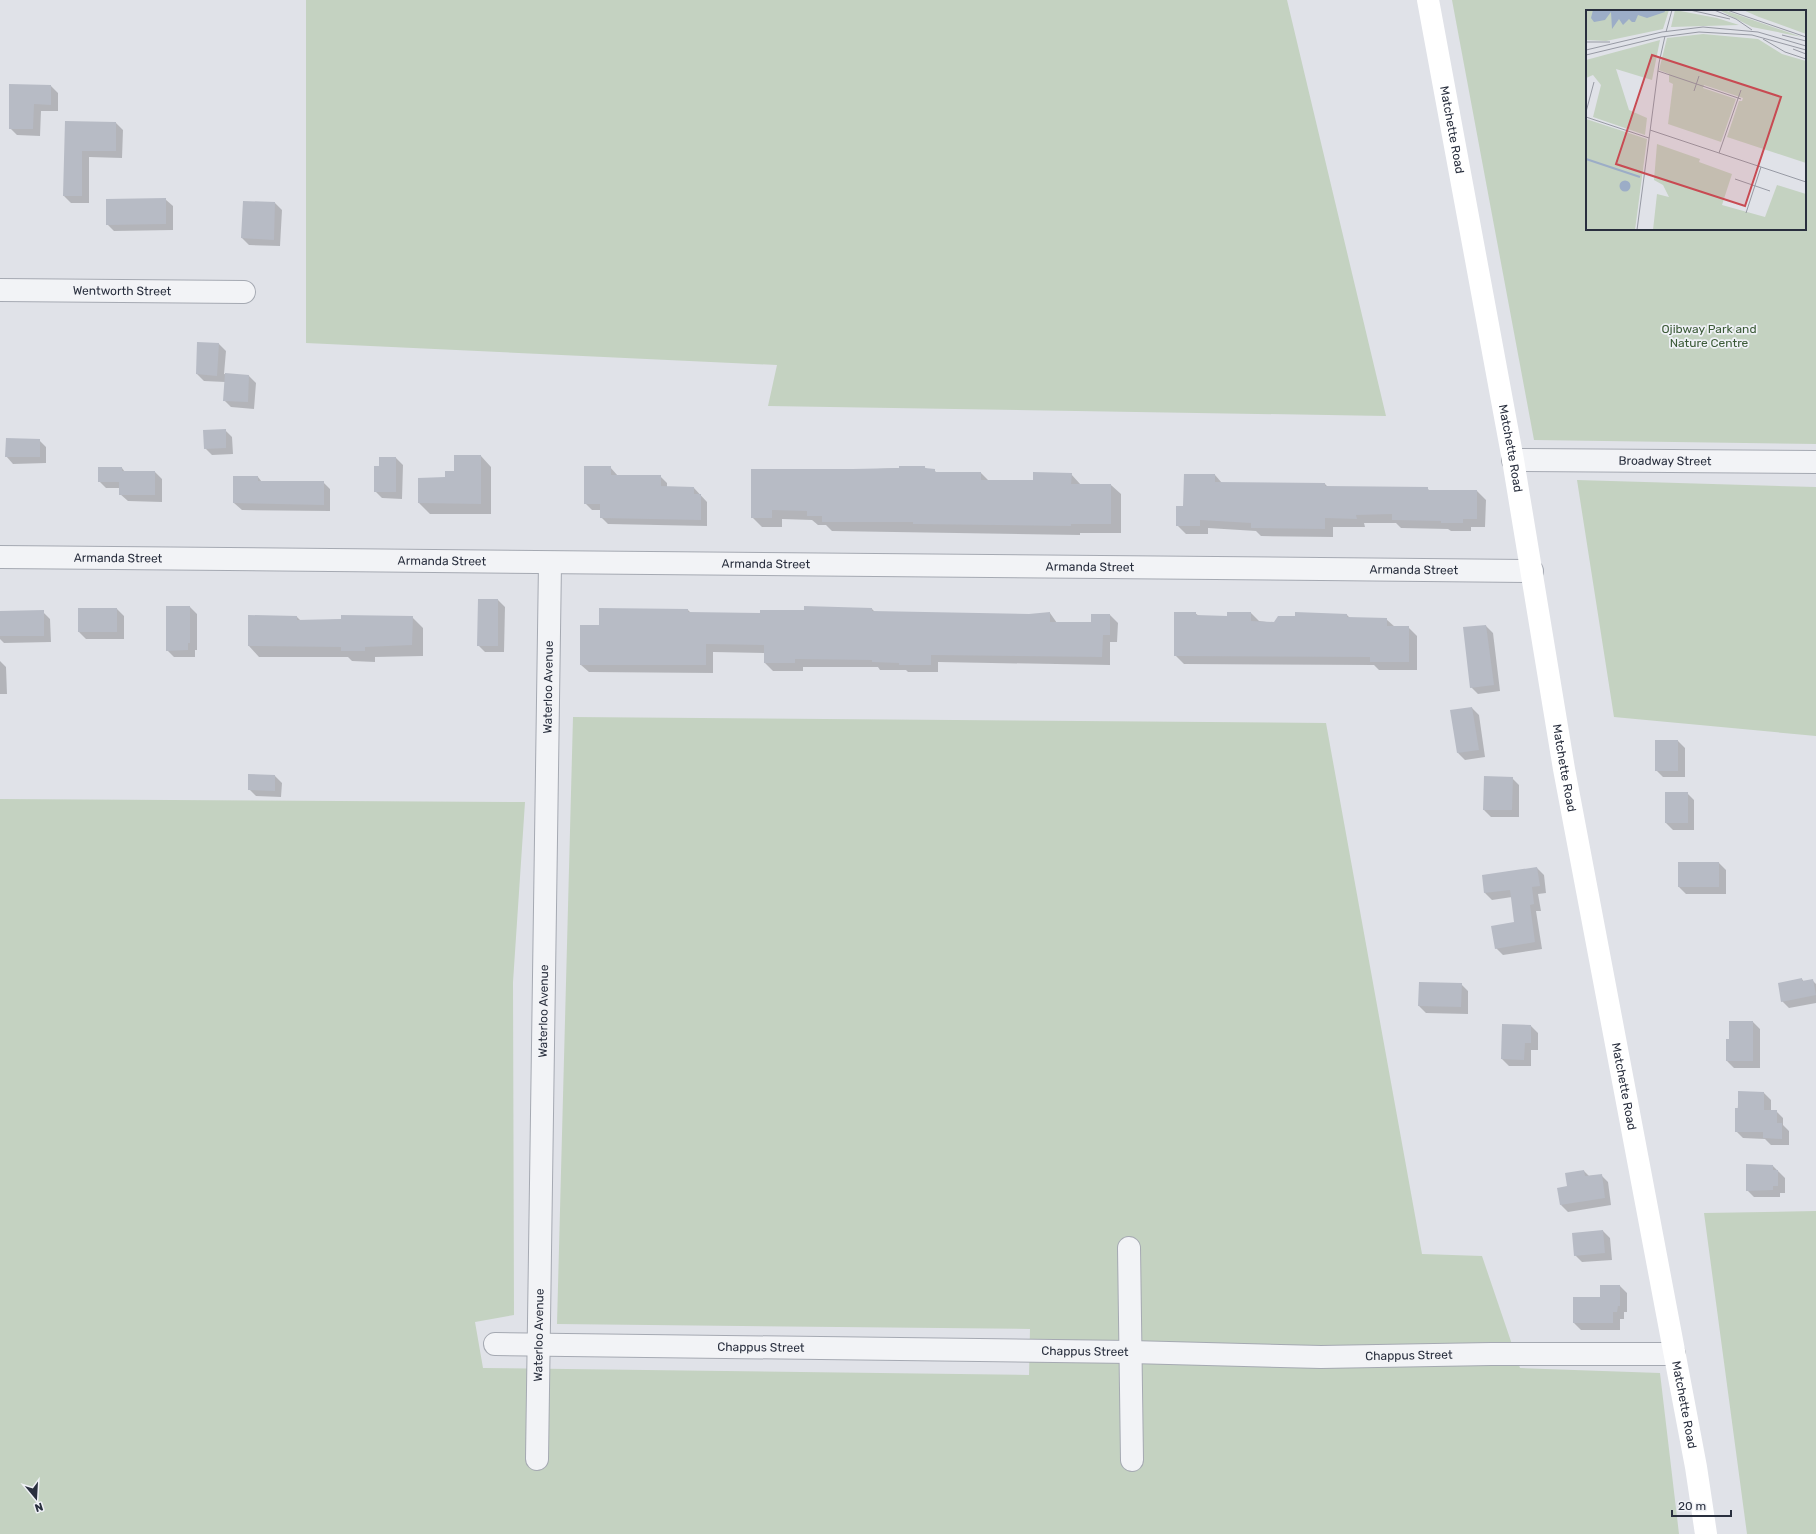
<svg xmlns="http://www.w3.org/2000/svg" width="1816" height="1534" viewBox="0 0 1816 1534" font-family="Rubik,sans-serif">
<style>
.green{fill:#c4d2c1;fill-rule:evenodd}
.shadow{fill:#0003}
.building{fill:#b7bbc5}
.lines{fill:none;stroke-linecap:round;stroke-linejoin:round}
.street-casing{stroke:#a5a9b2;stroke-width:24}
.street{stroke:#f2f3f6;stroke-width:22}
.secondary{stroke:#fff;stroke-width:22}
.labels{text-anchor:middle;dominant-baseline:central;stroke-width:3.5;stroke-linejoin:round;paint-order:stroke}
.street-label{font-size:12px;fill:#292f3e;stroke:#eff1f6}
.park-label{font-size:12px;fill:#3b5a37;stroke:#eff1f6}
.inset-river{fill:none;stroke:#9cadc7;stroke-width:2}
.inset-road{fill:none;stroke:#979aa4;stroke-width:1}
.view{fill:#c84a52;fill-opacity:0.15;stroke:#c84a52;stroke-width:2}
.inset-edge{fill:none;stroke:#292f3e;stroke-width:2}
</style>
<rect width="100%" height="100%" fill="#e0e2e8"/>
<path class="green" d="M 306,0 L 1287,0 L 1386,416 L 768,406 L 777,365 L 306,343 Z
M 1452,0 L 1816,0 L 1816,444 L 1534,440 ZM 1587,11 L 1805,11 L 1805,229 L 1587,229 Z
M 1577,480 L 1816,487 L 1816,736 L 1614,717 Z
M 573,717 L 1326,723 L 1422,1254 L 1482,1256 L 1520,1368 L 1660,1373 L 1679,1534 L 0,1534 L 0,799 L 525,802 L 513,982 L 514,1315 L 475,1322 L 483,1368 L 1029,1375 L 1030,1329 L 557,1324 Z
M 1816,1211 L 1816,1534 L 1747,1534 L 1704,1213 Z"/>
<path class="shadow" d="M 10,85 L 51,86 L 58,93 L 58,111 L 41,111 L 40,136 L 17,135 L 10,128 Z
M 66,122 L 116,123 L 123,130 L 122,158 L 89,157 L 89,203 L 71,203 L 64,196 Z
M 165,199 L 173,206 L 173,230 L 114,231 L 107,224 Z
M 275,203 L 282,210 L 280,246 L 249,245 L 242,238 Z
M 198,343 L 219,344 L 226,351 L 224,374 L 249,376 L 256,383 L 254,409 L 231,407 L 224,400 L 225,382 L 204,381 L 197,374 Z
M 225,430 L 232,437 L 233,454 L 212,455 L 205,448 Z
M 39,440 L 46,447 L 46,463 L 13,464 L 6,456 Z
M 481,456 L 491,467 L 491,514 L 430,514 L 419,503 L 446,478 Z
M 396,458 L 403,465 L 402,499 L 382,498 L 375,491 Z
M 610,467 L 618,476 L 660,476 L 667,483 L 667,488 L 694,488 L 707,502 L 707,526 L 608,524 L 601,517 L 601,510 L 592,510 L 585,503 Z
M 924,467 L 927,469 L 934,470 L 937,473 L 981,473 L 989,481 L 1034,481 L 1071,474 L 1081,485 L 1111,485 L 1121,494 L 1121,533 L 1080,533 L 1080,535 L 832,531 L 826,525 L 818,525 L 812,520 L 782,519 L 782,527 L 762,527 L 752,517 L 853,470 Z
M 122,468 L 125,472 L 155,472 L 162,479 L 162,502 L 128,501 L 120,494 L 120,488 L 106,488 L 99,481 Z
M 1215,475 L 1222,483 L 1325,484 L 1328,487 L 1427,488 L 1430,491 L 1477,491 L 1486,500 L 1485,527 L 1471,527 L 1471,531 L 1451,531 L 1448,529 L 1401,528 L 1396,523 L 1364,523 L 1365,527 L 1333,527 L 1333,537 L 1261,536 L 1256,531 L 1208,528 L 1208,534 L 1186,534 L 1177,525 L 1184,507 Z
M 258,477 L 262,482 L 323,482 L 330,489 L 330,511 L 242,510 L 234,503 Z
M 498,600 L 505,607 L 504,652 L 485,652 L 478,645 Z
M 190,607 L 197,614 L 197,650 L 195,650 L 195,657 L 174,657 L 167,650 Z
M 117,609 L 124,616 L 124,639 L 86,639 L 79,632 Z
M 872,609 L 875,612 L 1029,615 L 1050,613 L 1057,623 L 1092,623 L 1110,615 L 1118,623 L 1117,642 L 1110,642 L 1110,665 L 938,662 L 938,672 L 908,672 L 906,670 L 880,670 L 878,667 L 803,667 L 803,671 L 773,671 L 765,663 L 765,653 L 713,652 L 713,673 L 589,672 L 581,665 L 600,626 L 688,610 L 692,614 L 761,614 Z
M 0,612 L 43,612 L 50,619 L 51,642 L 4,643 L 0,639 Z
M 1195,613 L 1199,616 L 1228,617 L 1251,613 L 1259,621 L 1275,623 L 1347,615 L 1350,618 L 1386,619 L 1395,627 L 1409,628 L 1417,636 L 1417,670 L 1379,670 L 1374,665 L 1184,664 L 1175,655 Z
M 249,616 L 297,617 L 301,621 L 412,617 L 423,628 L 423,656 L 375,657 L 375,662 L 352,661 L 348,657 L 259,657 L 249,646 Z
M 1486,626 L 1493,633 L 1500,691 L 1478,694 L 1471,687 Z
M 0,661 L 6,667 L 7,694 L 0,694 Z
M 1472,708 L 1479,715 L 1485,757 L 1465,760 L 1458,753 Z
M 1678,741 L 1685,748 L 1685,777 L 1663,777 L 1656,770 Z
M 275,776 L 282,783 L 281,797 L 256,796 L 249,789 Z
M 1512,778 L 1519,785 L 1519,817 L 1491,817 L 1484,810 Z
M 1687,793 L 1694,800 L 1694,830 L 1673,830 L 1666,823 Z
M 1719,863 L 1726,870 L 1726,894 L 1686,894 L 1679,887 Z
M 1537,868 L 1544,875 L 1546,893 L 1538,894 L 1541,911 L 1536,911 L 1542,949 L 1503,955 L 1496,948 L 1515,923 L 1512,897 L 1492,900 L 1485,893 L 1483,876 Z
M 1802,979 L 1804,982 L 1812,980 L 1816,984 L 1816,1003 L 1789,1008 L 1782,1001 Z
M 1461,984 L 1468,991 L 1468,1014 L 1426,1013 L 1419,1006 Z
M 1753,1022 L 1760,1029 L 1760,1068 L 1734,1068 L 1727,1061 L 1730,1040 Z
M 1503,1026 L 1531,1026 L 1538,1033 L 1538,1050 L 1531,1050 L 1531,1066 L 1509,1066 L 1502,1059 Z
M 1739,1092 L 1764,1093 L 1771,1100 L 1771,1111 L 1776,1111 L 1783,1118 L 1783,1125 L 1789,1131 L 1789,1145 L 1771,1145 L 1765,1139 L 1743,1138 L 1736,1131 Z
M 1773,1166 L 1785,1178 L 1785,1193 L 1780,1193 L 1780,1197 L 1754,1197 L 1747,1190 Z
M 1584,1171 L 1589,1176 L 1601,1175 L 1608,1182 L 1611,1205 L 1568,1212 L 1561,1205 L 1568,1187 Z
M 1603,1231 L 1610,1238 L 1612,1260 L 1582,1262 L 1575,1255 Z
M 1620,1286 L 1627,1293 L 1627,1312 L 1624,1312 L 1624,1319 L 1620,1319 L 1620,1330 L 1581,1330 L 1574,1323 L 1601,1298 Z"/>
<path class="building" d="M 9,84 L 51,85 L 51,105 L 34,104 L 33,129 L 9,129 Z
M 65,121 L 116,122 L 116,151 L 82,151 L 82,196 L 63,196 Z
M 166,198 L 166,224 L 106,225 L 106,199 Z
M 243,201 L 275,202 L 274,240 L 241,238 Z
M 197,342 L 219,343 L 217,376 L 196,374 Z
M 225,373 L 249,375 L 248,402 L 223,401 Z
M 226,429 L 226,448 L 204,449 L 203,430 Z
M 6,438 L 40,439 L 40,457 L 5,457 Z
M 454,455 L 481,455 L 481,504 L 418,503 L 418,478 L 445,477 L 445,471 L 454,471 Z
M 379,457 L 396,457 L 396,492 L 374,492 L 374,466 L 379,466 Z
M 584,466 L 611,466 L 611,475 L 661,475 L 661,486 L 694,487 L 694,494 L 701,494 L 701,520 L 600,518 L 600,504 L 584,504 Z
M 899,466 L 925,466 L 925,468 L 935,469 L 935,472 L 981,472 L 981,480 L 1033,480 L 1033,472 L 1072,473 L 1071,484 L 1111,484 L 1111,524 L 1071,524 L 1071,526 L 913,524 L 913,522 L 822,522 L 822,516 L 807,516 L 807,511 L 772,510 L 772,518 L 751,518 L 751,469 L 853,469 L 899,468 Z
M 98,467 L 122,467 L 122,471 L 155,471 L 155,495 L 119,495 L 119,482 L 98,482 Z
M 1184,474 L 1215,474 L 1215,482 L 1325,483 L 1325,486 L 1428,487 L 1428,490 L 1477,490 L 1477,519 L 1463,519 L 1463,523 L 1441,523 L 1441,521 L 1392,520 L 1392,514 L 1356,515 L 1357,519 L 1325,518 L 1325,529 L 1251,528 L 1251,523 L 1200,520 L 1200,526 L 1176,526 L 1176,506 L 1183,506 Z
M 233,476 L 258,476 L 258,481 L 324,481 L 324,505 L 233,503 Z
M 478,599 L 498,599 L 498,646 L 477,646 Z
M 166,606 L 190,606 L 190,643 L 188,643 L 188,650 L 166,651 Z
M 804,606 L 872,608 L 872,611 L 1029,614 L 1050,612 L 1050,622 L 1091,622 L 1091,614 L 1110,614 L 1110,635 L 1103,635 L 1102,657 L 931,655 L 931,665 L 899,665 L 899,663 L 872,662 L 872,660 L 795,659 L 795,663 L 764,663 L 764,645 L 706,644 L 706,665 L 580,665 L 580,625 L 599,625 L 599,608 L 688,609 L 688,612 L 760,613 L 760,610 L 804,610 Z
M 78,608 L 117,608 L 117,632 L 78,632 Z
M 44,610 L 44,636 L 0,636 L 0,611 Z
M 1174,612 L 1196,612 L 1196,615 L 1227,616 L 1227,612 L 1251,612 L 1251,621 L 1274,622 L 1278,616 L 1295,616 L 1295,612 L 1347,614 L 1347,617 L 1387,618 L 1387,626 L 1409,626 L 1409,662 L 1370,662 L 1370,657 L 1174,656 Z
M 248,615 L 297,616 L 297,620 L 341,619 L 341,615 L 413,616 L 412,645 L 365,647 L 365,651 L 341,651 L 341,647 L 248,646 Z
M 1486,625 L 1494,685 L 1470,688 L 1463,627 Z
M 1472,707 L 1479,750 L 1457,753 L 1450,710 Z
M 1655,740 L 1678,740 L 1678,771 L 1655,771 Z
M 248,774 L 275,775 L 275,791 L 248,790 Z
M 1484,776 L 1513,777 L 1512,810 L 1483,810 Z
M 1665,792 L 1688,792 L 1688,823 L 1665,823 Z
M 1678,862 L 1719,862 L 1719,887 L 1678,887 Z
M 1537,867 L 1540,886 L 1532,887 L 1534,904 L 1530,905 L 1535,942 L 1495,949 L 1491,926 L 1514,922 L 1510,890 L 1484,893 L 1482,875 Z
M 1802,978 L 1802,981 L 1813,979 L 1816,995 L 1781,1002 L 1778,983 Z
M 1419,982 L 1462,983 L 1461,1007 L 1418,1006 Z
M 1729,1021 L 1753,1021 L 1753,1061 L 1726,1061 L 1726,1039 L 1729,1039 Z
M 1502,1024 L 1531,1025 L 1531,1043 L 1525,1043 L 1524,1060 L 1501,1059 Z
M 1738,1091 L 1764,1092 L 1764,1110 L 1777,1110 L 1777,1123 L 1782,1123 L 1782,1139 L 1763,1138 L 1763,1132 L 1735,1132 L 1735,1108 L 1738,1108 Z
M 1746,1164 L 1773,1165 L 1773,1170 L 1778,1170 L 1778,1186 L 1773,1186 L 1773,1190 L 1746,1191 Z
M 1584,1170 L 1585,1176 L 1602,1174 L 1605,1198 L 1560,1205 L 1557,1188 L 1567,1186 L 1565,1173 Z
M 1603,1230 L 1605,1253 L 1574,1256 L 1572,1233 Z
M 1600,1285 L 1620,1285 L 1620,1306 L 1618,1306 L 1617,1312 L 1613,1312 L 1613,1323 L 1573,1323 L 1573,1297 L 1600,1297 Z"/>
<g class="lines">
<defs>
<g id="street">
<path id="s1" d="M 0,290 L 244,292"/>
<path id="s2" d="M 1513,460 L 1816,462"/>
<path id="s3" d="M 0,557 L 1532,571"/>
<path d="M 1129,1248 L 1132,1460"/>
<path id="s4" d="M 495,1344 L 1131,1352 L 1321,1357 L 1491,1354 L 1674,1354"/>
<path id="s5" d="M 537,1459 L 550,563"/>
</g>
</defs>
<use href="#street" class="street-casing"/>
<use href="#street" class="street"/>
<path class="secondary" id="s6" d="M 1428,0 L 1513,460 L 1564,769 L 1696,1467 L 1706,1534"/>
</g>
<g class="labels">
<g class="street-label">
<text stroke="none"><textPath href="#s6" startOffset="132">Matchette Road</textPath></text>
<text stroke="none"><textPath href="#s1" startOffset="122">Wentworth Street</textPath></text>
<text stroke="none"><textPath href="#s6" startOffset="456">Matchette Road</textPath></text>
<text stroke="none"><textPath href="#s2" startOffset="152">Broadway Street</textPath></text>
<text stroke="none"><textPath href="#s3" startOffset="118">Armanda Street</textPath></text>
<text stroke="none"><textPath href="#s3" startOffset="442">Armanda Street</textPath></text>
<text stroke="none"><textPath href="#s3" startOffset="766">Armanda Street</textPath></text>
<text stroke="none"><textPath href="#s3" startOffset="1090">Armanda Street</textPath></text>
<text stroke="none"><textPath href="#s3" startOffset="1414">Armanda Street</textPath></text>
<text stroke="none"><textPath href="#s5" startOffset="772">Waterloo Avenue</textPath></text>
<text stroke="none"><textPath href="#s6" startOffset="780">Matchette Road</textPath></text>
<text stroke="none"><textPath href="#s5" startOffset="448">Waterloo Avenue</textPath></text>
<text stroke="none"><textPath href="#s6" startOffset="1104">Matchette Road</textPath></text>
<text stroke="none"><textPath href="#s5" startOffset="124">Waterloo Avenue</textPath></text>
<text stroke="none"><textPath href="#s4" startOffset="266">Chappus Street</textPath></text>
<text stroke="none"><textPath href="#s4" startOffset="590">Chappus Street</textPath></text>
<text stroke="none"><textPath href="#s4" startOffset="914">Chappus Street</textPath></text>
<text stroke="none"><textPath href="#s6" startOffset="1428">Matchette Road</textPath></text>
</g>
<g class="park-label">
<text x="1709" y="329">Ojibway Park and<tspan x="1709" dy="14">Nature Centre</tspan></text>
</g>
</g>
<g transform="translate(1586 10)">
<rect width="220" height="220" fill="#e0e2e8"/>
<path d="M 0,0 L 83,0 L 77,19 L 20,31 L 0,30 ZM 89,0 L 131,8 L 153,15 L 85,17 ZM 133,0 L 138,0 L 216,27 L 166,17 ZM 157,0 L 220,0 L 220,24 L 173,7 ZM 117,24 L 172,29 L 196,44 L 220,51 L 220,153 L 141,127 L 153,91 L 156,91 L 157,88 L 118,75 L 117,78 L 150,89 L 135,132 L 82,114 L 87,74 L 83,72 L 83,64 L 73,60 L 81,28 ZM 74,30 L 66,70 L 30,59 L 43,100 L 61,108 L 59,125 L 7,107 L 15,75 L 7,65 L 0,68 L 0,50 ZM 0,109 L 61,129 L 49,220 L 0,220 ZM 71,134 L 114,149 L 113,152 L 146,164 L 136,195 L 179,207 L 191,175 L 220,184 L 220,220 L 67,220 L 71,184 L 83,187 L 77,175 L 68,170 Z" fill="#c4d2c1"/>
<path d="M 7,0 L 78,0 L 79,2 L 61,8 L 52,5 L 49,12 L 46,12 L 43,9 L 37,15 L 33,9 L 26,19 L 25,2 L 19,10 L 8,12 L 5,8 ZM33.5 176a5.5 5.5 0 1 1 11 0a5.5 5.5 0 1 1-11 0Z" fill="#9cadc7"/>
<path class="inset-river" d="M 0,149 L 54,167"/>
<path class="inset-road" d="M 104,0 L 144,9M 128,0 L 150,9 L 166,20M 141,0 L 220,27M 80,22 L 86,0M 196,25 L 220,31M 177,29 L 199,42 L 220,49M 0,32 L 24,32M 207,39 L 220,44M 0,40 L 76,22 L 117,17 L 172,22 L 220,36M 0,45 L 75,27 L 113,22 L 166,25 L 220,40M 72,61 L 155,89M 108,81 L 113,66M 0,102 L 8,72M 0,107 L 63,128M 64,120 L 220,172M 133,143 L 155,80M 149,169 L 184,181M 160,203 L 175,157M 51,220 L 73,53 L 79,26"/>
<path class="view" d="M 66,45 L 195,87 L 159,196 L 30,154 Z"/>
<rect width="220" height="220" class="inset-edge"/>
</g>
<g transform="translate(36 1498) rotate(162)" stroke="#eff1f6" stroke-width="3" paint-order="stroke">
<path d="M0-3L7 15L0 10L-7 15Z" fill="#292f3e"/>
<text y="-6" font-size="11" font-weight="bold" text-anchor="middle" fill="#292f3e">N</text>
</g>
<path d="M1672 1510v6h59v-6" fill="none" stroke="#292f3e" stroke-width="2"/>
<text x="1678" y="1510" font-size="12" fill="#292f3e" stroke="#eff1f6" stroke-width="3" paint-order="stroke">20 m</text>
</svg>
